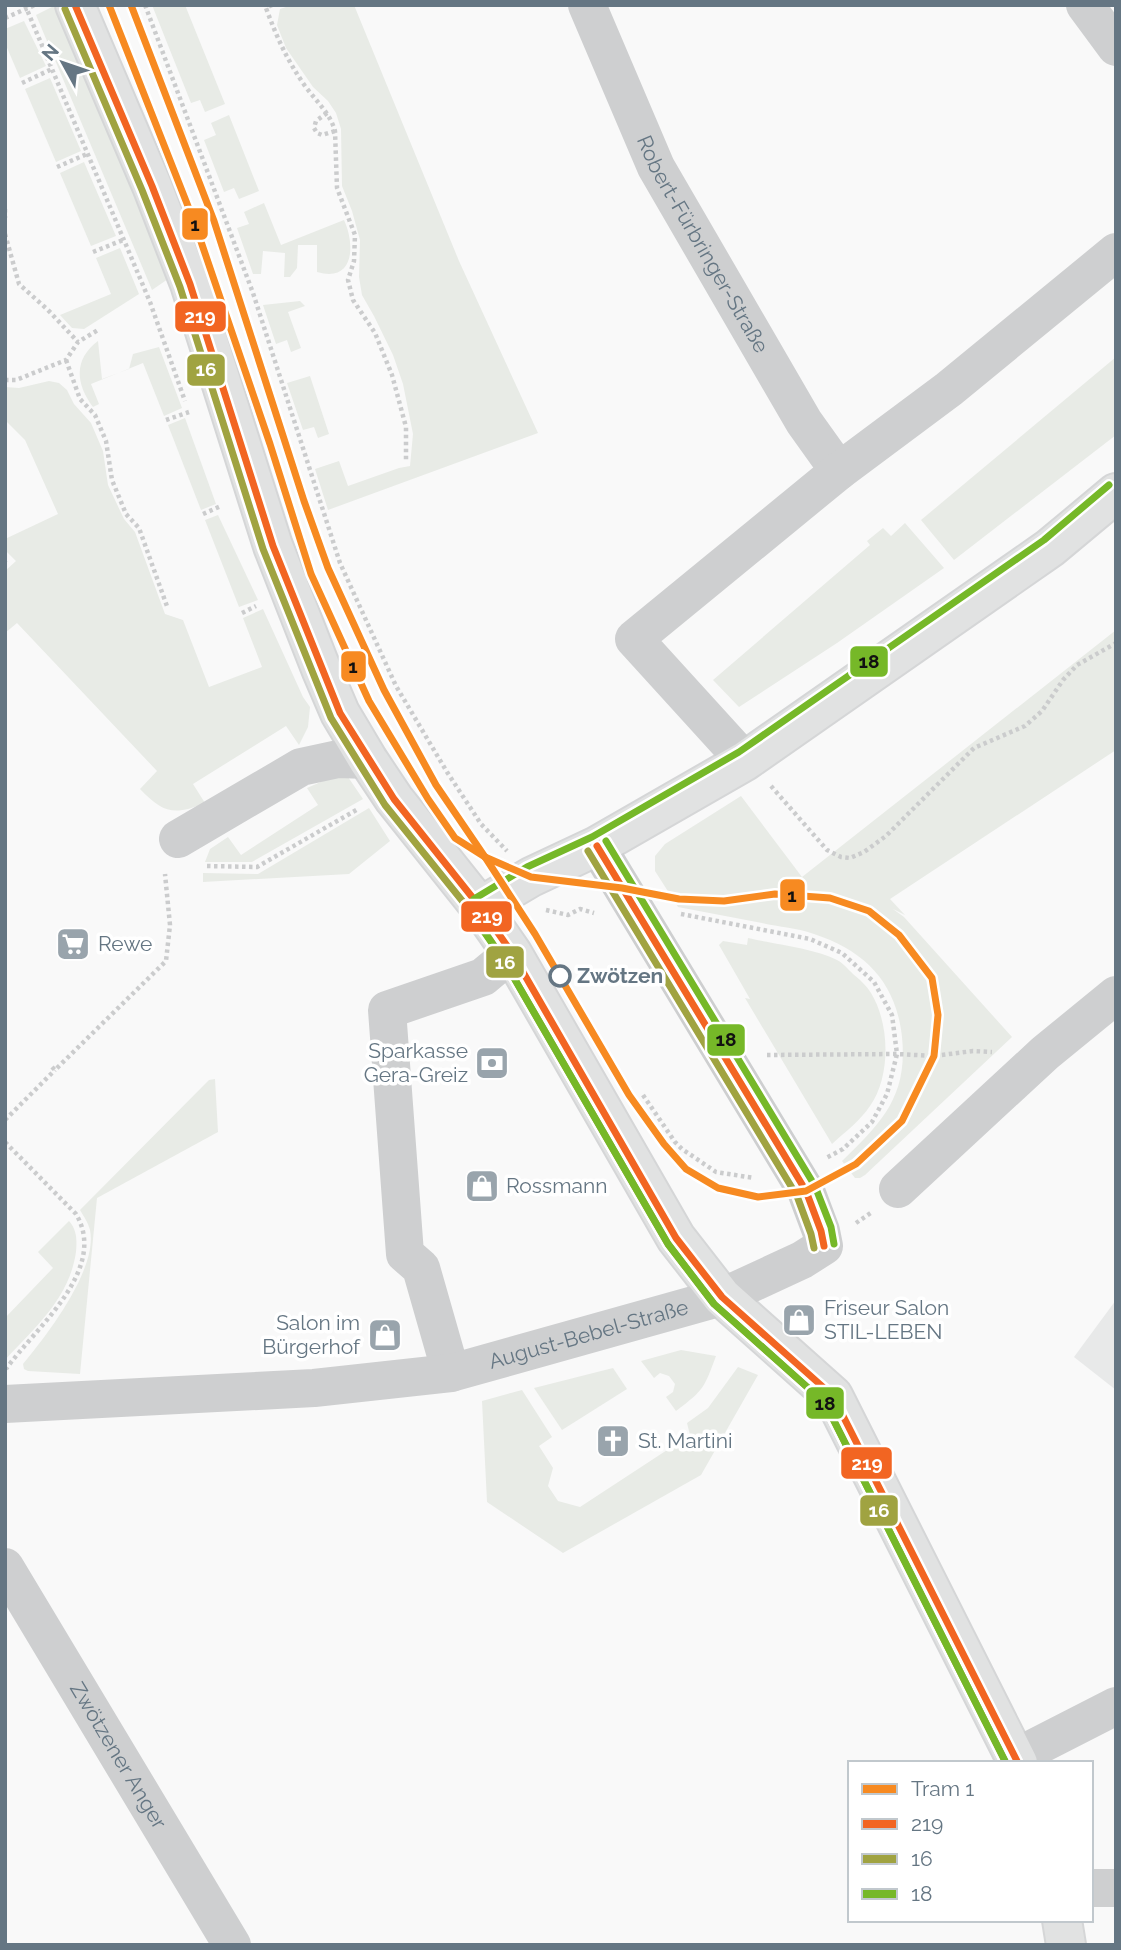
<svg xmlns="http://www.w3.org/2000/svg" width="1121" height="1950" font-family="Raleway,sans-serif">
<rect width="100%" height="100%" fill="#f9f9f9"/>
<polygon fill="#e8e9e9" points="1116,1300 1116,1390 1074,1357"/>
<g fill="#e8ebe6">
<polygon points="152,5 185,5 225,104 205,112 200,100 191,103"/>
<polygon points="292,5 354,5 459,261 538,433 328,510 315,469 339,461 348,486 399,468 410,466 413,434 403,384 393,355 374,316 362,295 359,277 360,240 352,211 342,186 341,129 336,113 328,101 313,87 286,48 277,25 280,9"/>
<polygon points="54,6 124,164 168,279 152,290 36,15"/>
<polygon points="24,21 46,66 20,78 5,43 5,29"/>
<polygon points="50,78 81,151 56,162 25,89"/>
<polygon points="229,115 259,191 239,199 234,188 224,192 204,140 216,135 211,123"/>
<polygon points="84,162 116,236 91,246 60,173"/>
<path d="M264,203L281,245L344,220C355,244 355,283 317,272V245H298L297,268L290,277H284L285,253L263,251L261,274H253L237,228L249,224L244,212Z"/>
<polygon points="120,248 139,294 84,329 72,328 60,315 111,294 96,258"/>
<polygon points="300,301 305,306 288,312 301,348 291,352 287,340 276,344 263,305"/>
<path d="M98,341L102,379L129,369L133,354L159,347L182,408L164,416L143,363L91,384L99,404L93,407C76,384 73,360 98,341Z"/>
<polygon points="1116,357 1116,435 954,560 921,520"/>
<polygon points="310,376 329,434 318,438 314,427 303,430 287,383"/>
<path d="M49,381L59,383L67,390L74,404L91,423L103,451L108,485L124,519L135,532L165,614L183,620L209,687L262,667L243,618L263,609L303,697L310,707L308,727L299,745L286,726L193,784L205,803C174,816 163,813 140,789L157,771L17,623L5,633V571L16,561L5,550V539L58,514L25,440L5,420V387L19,388Z"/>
<polygon points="185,418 216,504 201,510 168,425"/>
<polygon points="218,515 258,600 239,607 205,520"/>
<polygon points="905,523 944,568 837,643 739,707 713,680 870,545 867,541 883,528 891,536"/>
<path d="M1116,630V750L890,899L905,915L893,909L904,917L1012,1037L865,1175L860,1178H855L842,1161C881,1123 908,1097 902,1037C896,982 865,951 814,934C798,928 779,927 762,923C734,918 706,912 678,907L655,871V856L665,844L741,796L802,877Z"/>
<polygon points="332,777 348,777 363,799 252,862 205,862 210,849 228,837 241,855 318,805 307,788"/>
<polygon points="369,808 390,841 349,874 203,882 203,873 258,874"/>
<path d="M748,938C773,944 814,948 837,960C843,963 848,969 853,974C859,979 867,986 871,993C890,1024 891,1076 870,1106C860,1121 845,1132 832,1144L745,998L750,999L719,945L723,941L747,945Z"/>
<path d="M215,1079L218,1132L97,1198L80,1374L28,1371L24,1369L23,1364C47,1335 98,1269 90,1230C88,1222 84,1217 80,1210L209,1080Z"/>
<path d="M69,1221C77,1230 77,1240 76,1252C69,1299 36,1326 5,1360V1318L53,1268L38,1252Z"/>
<path d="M681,1350L716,1356C704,1388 704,1390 676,1411L666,1397L673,1392L675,1384L669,1376L660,1373L654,1378L641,1361Z"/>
<polygon points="738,1367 758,1375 701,1475 563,1553 487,1502 482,1401 522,1390 552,1437 539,1446 553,1468 548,1486 558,1501 580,1507 690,1435 687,1423 708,1408"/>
<polygon points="613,1368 627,1389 562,1430 534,1388"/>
</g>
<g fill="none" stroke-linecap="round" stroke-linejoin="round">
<g stroke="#d5d6d7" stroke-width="42">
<g id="major">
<polyline points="75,5 152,186 190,284 273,546 322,671 340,713 368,760 394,799 480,907 512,953 676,1238 722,1297 833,1396 1018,1763"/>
<polyline points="480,907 531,877 597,846 745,761 1050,548 1116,493"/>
<polyline points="1062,1920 1066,1945"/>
</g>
</g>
<g stroke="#cbcccd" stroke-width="4.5" stroke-dasharray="3.5 3.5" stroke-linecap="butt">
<polyline points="25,5 150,302 185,401"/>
<polyline points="145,5 253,293 340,563 396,686 447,772 481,824 507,851"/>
<path d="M272,5L266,8C277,38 287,60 305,86C316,101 330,113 335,131L337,188L355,235L354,261L348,280L353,300L375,333L392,375L406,427V462"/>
<polyline points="5,18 35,5"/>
<polyline points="22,83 52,69"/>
<polyline points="327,113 316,121 314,128 317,133 322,135 335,131"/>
<polyline points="57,167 87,154"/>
<polyline points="5,209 5,218"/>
<polyline points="5,234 19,284 48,310 78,342"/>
<polyline points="93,252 123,240"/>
<polyline points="66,360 80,399 95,415 106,441 112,480 126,514 139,528 168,609"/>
<polyline points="5,380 16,380 66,360 78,342 98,330"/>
<polyline points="166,420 189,412"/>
<polyline points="203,514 221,506"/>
<polyline points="5,561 5,562"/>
<polyline points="242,613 256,606"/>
<polyline points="771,786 827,850 841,857 850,858 864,852 886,836 974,748 1025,726 1042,711 1063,680 1077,665 1116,643"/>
<polyline points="207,866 257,867 358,809"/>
<polyline points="546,910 568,915 580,909 594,913"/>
<polyline points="681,914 810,939 842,953 874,982 892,1015 897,1054 887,1094 872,1122 843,1149 826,1158"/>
<polyline points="767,1055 897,1054 934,1056 973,1051 992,1052"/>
<polyline points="52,1067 55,1070 166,961 170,925 165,874"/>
<polyline points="643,1095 675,1142 682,1149 716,1172 754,1178"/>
<polyline points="5,1120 55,1070"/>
<path d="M5,1142L76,1214C109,1270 35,1328 6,1369"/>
<polyline points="856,1223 872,1212"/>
</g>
<g stroke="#cecfd0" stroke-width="38">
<path id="s1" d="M587,5L656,167L804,422L839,471"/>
<polyline points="1085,5 1116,47"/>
<polyline points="745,761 634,639 839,471 949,389 1116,252"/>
<polyline points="178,839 301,767 338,759 368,760"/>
<polyline points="898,1189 1045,1053 1116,995"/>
<polyline points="451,1373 421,1268 405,1254 387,1010 483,977 512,953"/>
<path id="s2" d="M5,1404L314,1388L451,1373L722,1297L802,1260L824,1246L821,1231L806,1191L597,846"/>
<path id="s3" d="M5,1567L232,1945"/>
<polyline points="1016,1757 1116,1706"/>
<polyline points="1091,1888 1116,1888"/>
</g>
<use href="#major" stroke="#e1e2e2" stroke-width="38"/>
<g stroke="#fff" stroke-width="12">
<g id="bus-1">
<polyline points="75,5 152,186 190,284 273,546 340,713 394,799 480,907 512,953 676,1238 722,1297 833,1396 1018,1763"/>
<polyline points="597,846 806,1191 821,1231 824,1246"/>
</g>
</g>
<g stroke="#fff" stroke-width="12">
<g id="bus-2">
<polyline points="65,9 142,190 180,287 263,549 331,718 385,805 472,913 503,959 668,1244 714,1304 825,1403 1006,1763"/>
<polyline points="588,851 797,1196 811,1234 814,1248"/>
</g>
</g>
<g stroke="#fff" stroke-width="12">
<g id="bus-3">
<polyline points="606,841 815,1186 831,1227 834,1244"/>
<polyline points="1006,1763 825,1403 714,1304 668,1244 503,959 471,913 470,906 474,899 527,867 592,837 739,752 1044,540 1109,485"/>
</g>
</g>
<use href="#bus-1" stroke="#f26522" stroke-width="7"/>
<use href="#bus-2" stroke="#a0a341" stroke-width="7"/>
<use href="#bus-3" stroke="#76b828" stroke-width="7"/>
<g stroke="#fff" stroke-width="12">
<g id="tram-1">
<polyline points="109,5 195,224 270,444 311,574 369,701 428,799 455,838 485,857"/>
<polyline points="131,5 214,221 304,501 328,568 384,690 436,785 485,857"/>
<polygon points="485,857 531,877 622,888 679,899 724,901 775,894 830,898 869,911 899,935 932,978 938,1015 934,1056 902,1121 856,1164 806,1191 758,1197 718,1188 686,1169 664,1144 629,1095 535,934"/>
</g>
</g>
<use href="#tram-1" stroke="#f78a21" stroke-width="7"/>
</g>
<defs>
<g id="supermarket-square" transform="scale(1.75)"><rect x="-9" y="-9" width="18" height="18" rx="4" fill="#99a4ac" stroke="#fff"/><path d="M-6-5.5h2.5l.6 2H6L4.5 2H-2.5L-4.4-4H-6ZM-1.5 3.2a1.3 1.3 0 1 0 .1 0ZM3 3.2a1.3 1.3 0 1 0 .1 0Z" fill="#fff"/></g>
<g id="bank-square" transform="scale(1.75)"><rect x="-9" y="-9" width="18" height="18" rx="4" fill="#99a4ac" stroke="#fff"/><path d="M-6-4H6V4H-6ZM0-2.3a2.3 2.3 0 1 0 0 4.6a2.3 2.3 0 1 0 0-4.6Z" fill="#fff"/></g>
<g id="shop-square" transform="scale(1.75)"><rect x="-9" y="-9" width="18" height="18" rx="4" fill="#99a4ac" stroke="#fff"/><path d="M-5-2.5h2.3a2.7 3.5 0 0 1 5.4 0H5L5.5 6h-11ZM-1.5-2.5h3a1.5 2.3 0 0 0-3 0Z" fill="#fff"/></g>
<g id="church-square" transform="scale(1.75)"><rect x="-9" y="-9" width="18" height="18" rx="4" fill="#99a4ac" stroke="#fff"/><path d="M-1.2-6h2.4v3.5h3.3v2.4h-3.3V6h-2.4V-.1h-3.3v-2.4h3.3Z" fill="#fff"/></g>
</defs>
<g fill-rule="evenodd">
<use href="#supermarket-square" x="73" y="944"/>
<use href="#bank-square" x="492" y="1063"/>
<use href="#shop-square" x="482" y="1186"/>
<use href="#shop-square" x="799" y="1320"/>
<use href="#shop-square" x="385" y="1335"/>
<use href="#church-square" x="613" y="1441"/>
</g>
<circle fill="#fff" stroke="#657683" stroke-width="3.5" cx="560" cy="976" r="10"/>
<g text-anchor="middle" stroke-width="7" stroke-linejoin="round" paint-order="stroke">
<g font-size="21" fill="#657683" stroke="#fff">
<text dy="7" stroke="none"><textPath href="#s1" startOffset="266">Robert-Fürbringer-Straße</textPath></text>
<text dy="7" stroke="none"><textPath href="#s2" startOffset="590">August-Bebel-Straße</textPath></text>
<text dy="7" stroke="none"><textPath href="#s3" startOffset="220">Zwötzener Anger</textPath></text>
</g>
<g font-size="21" fill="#657683" stroke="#fff" text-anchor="start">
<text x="98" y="951">Rewe</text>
<text x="468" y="1058" text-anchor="end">Sparkasse<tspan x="468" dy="24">Gera-Greiz</tspan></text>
<text x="506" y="1193">Rossmann</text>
<text x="824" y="1315">Friseur Salon<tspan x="824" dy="24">STIL-LEBEN</tspan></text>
<text x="360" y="1330" text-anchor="end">Salon im<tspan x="360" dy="24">Bürgerhof</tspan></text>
<text x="638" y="1448">St. Martini</text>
</g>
<g font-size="21" font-weight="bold" fill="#657683" stroke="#fff" text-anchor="start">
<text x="577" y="983">Zwötzen</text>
</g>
</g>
<g stroke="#fff" stroke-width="2.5">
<rect x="181" y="207" width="28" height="34" rx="7" fill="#f78a21"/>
<rect x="174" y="300" width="53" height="33" rx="7" fill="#f26522"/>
<rect x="186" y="353" width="40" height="34" rx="7" fill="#a0a341"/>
<rect x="849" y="645" width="40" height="33" rx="7" fill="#76b828"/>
<rect x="340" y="650" width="27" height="33" rx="7" fill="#f78a21"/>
<rect x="779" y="878" width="27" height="34" rx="7" fill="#f78a21"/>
<rect x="460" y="900" width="53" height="33" rx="7" fill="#f26522"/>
<rect x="485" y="945" width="40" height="34" rx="7" fill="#a0a341"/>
<rect x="706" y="1023" width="40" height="34" rx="7" fill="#76b828"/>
<rect x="805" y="1386" width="40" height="34" rx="7" fill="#76b828"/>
<rect x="840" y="1446" width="53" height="34" rx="7" fill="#f26522"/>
<rect x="859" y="1494" width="40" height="33" rx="7" fill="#a0a341"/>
</g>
<g font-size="19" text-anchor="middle" font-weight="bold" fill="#fff">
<text x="200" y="323">219</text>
<text x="206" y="376">16</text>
<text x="487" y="923">219</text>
<text x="505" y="969">16</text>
<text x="867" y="1470">219</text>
<text x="879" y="1517">16</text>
</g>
<g font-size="19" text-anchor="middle" font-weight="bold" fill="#111">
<text x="195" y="231">1</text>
<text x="869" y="668">18</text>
<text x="353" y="673">1</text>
<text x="792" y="902">1</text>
<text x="726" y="1046">18</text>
<text x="825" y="1410">18</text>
</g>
<rect width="1121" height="1950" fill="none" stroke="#657683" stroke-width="14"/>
<rect x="848" y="1761" width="245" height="161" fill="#ffffff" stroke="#c1c8cd" stroke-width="2"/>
<rect x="862" y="1784" width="35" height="10" fill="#f78a21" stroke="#c1c8cd" stroke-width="2"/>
<text x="911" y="1796" font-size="21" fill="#657683">Tram 1</text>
<rect x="862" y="1819" width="35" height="10" fill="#f26522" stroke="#c1c8cd" stroke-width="2"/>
<text x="911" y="1831" font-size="21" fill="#657683">219</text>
<rect x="862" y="1854" width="35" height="10" fill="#a0a341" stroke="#c1c8cd" stroke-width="2"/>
<text x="911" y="1866" font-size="21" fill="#657683">16</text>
<rect x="862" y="1889" width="35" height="10" fill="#76b828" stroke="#c1c8cd" stroke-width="2"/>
<text x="911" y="1901" font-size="21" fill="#657683">18</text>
<g transform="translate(63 63) rotate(310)" stroke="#ffffff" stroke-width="5" paint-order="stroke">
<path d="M0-5L12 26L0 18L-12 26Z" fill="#657683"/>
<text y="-10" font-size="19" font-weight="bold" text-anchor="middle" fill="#657683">N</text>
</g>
</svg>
